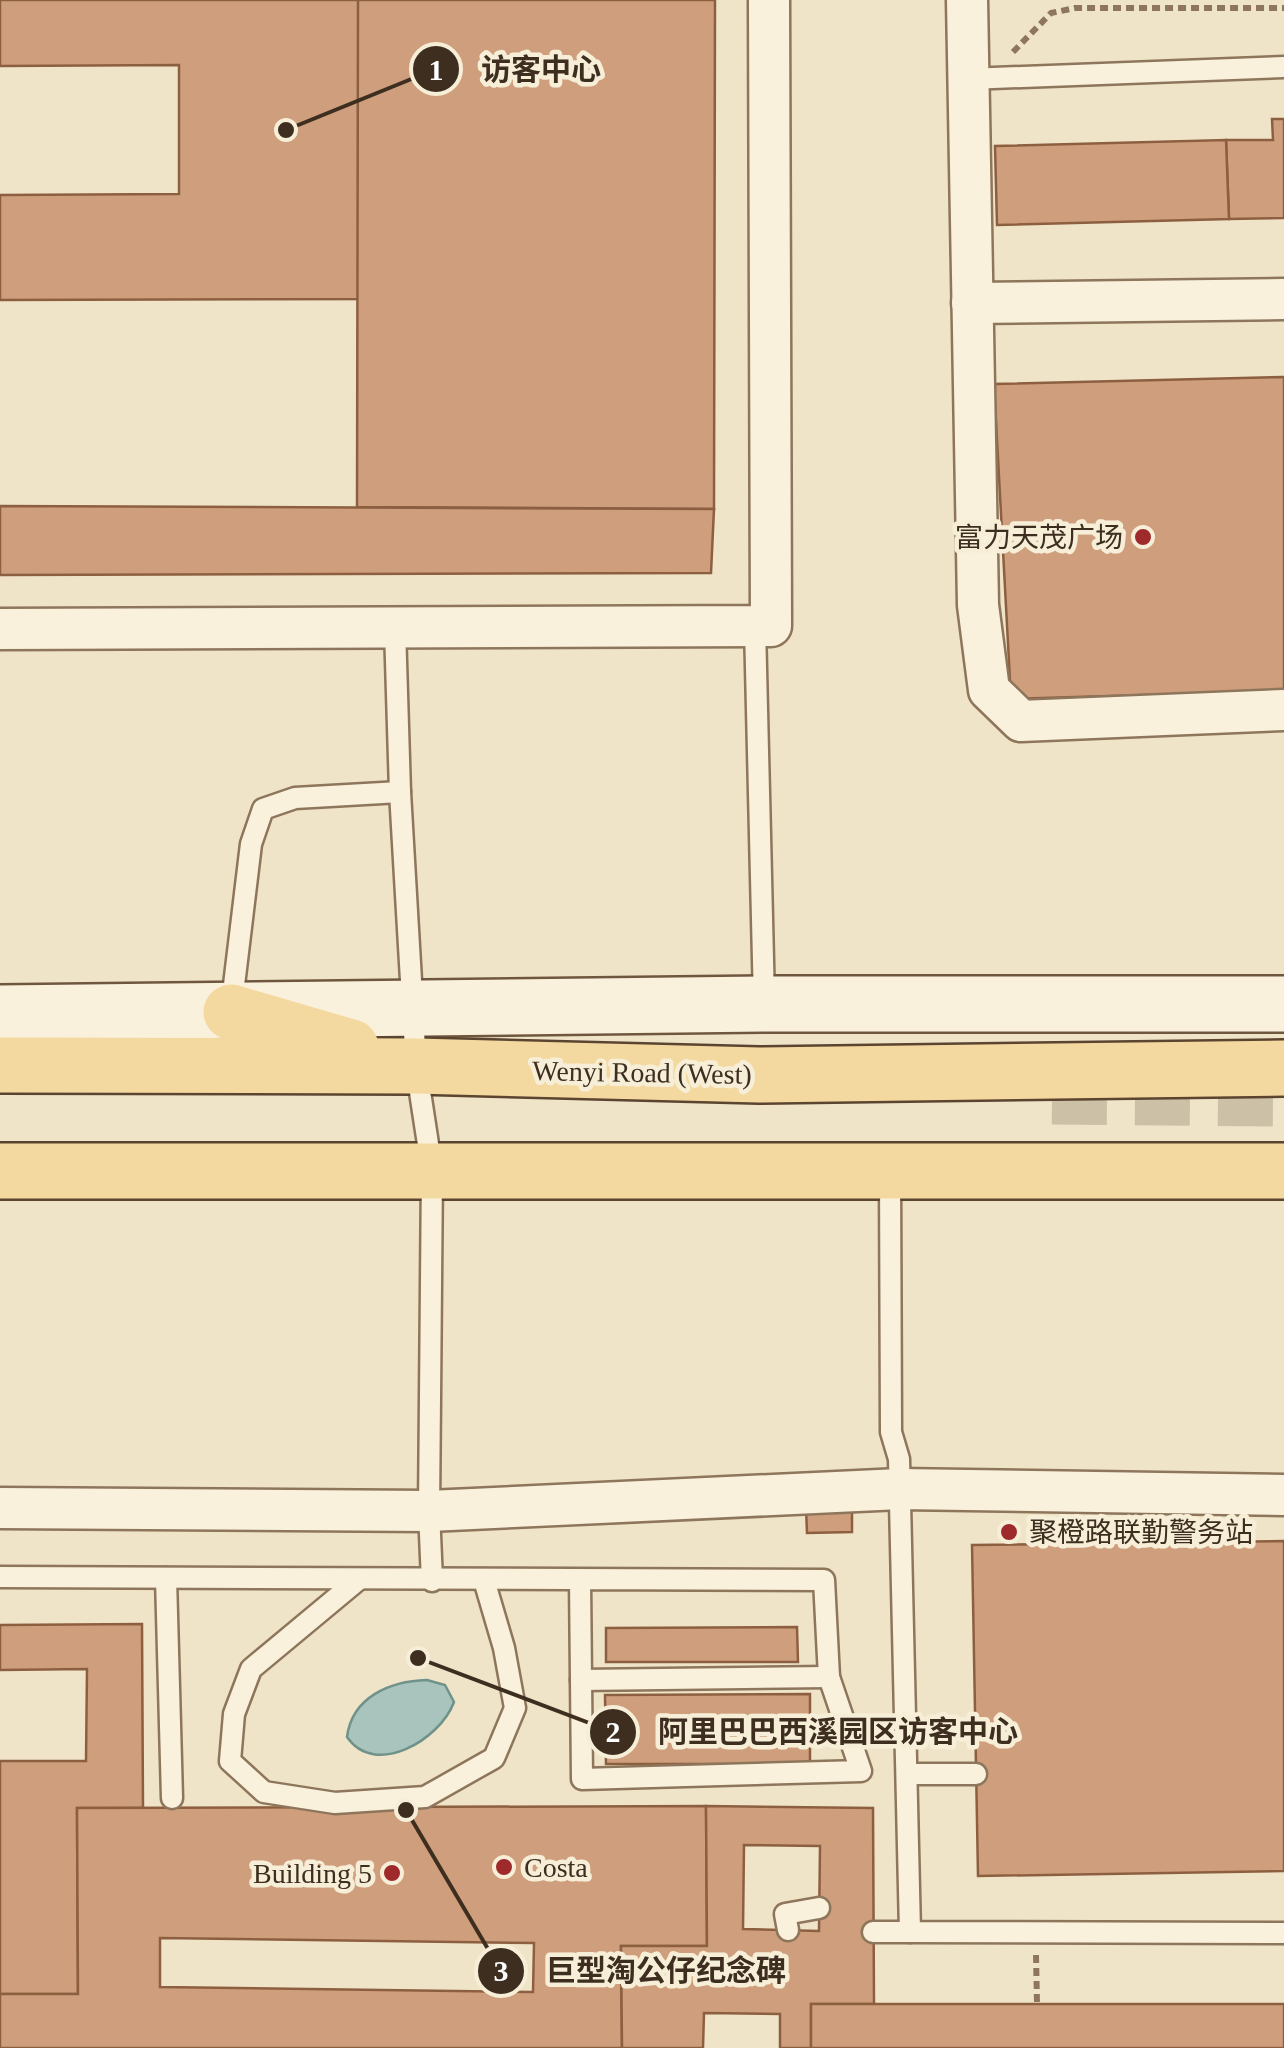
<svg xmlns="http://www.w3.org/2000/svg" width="1284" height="2048" font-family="'Times New Roman','Noto Sans SC',serif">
<rect width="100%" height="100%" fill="#f0e4c8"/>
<path fill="#a9c4bc" stroke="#6f938a" stroke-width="2.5" d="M427,1680L445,1685L454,1702C440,1740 375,1778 347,1737C352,1697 390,1681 427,1680Z"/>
<g fill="#cf9f7d" stroke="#8d5f41" stroke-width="2.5" fill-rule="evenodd">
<polygon points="0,0 393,0 394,299 0,300 0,195 179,194 179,65 0,66"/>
<polygon points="358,0 715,0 714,509 357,507"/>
<polygon points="1272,119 1284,119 1284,218 1229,219 1226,140 1273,140"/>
<polygon points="1226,140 1229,219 997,225 995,146"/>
<polygon points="1284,377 1284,691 1011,699 994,384"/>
<polygon points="0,506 714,509 711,573 0,575"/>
<polygon points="852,1507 852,1532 807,1533 806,1508"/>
<polygon points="1284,1541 1284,1871 978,1876 972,1545"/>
<polygon points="142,1624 143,1808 77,1808 78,1994 0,1994 0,1761 86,1761 87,1669 0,1670 0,1625"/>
<polygon points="797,1627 798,1662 606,1662 606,1628"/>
<polygon points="810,1694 810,1764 606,1764 605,1695"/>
<path d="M706,1806L707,1946H621L622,2048H0V1994H78L77,1808ZM160,1938L534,1943L533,1992L160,1987Z"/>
<path d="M706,1806L873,1808L874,2004H811V2048H780V2014L704,2013L703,2048H622L621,1946H707ZM744,1845L820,1846L819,1931L743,1929Z"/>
<rect x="811" y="2004" width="473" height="44"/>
</g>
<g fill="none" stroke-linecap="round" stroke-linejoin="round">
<polyline stroke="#ccc0a6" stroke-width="55" stroke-dasharray="55 28" stroke-linecap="butt" points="1052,1097 1284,1099"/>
<g stroke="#8d765c" stroke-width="25">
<g id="lane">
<polyline points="968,79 1284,67"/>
<polyline points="755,626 764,1002"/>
<polyline points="395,628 400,792 416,1066 432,1170 429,1511 432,1581"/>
<polyline points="231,1010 251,844 263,809 295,798 400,792"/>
<polyline points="890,1173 891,1432 899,1459 910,1932 1284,1933"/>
<polyline points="0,1577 824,1580 829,1677 861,1771 582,1779 580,1580"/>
<polyline points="166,1578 172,1798"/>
<polyline points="358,1580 251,1669 234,1714 230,1761 264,1792 335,1803 425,1797 494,1758 515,1708 504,1648 484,1580"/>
<polyline points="581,1680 829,1677"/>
<polyline points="907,1774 976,1774"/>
<polyline points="788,1930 785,1914 819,1908"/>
<polyline points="873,1932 910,1932"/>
</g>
</g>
<g stroke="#8d765c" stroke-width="45">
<g id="street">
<polyline points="967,0 978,605 989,690 1021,721 1284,710"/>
<polyline points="972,303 1284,299"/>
<polyline points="0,629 771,626 769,0"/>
<polyline points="0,1508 429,1511 900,1489 1284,1495"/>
</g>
</g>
<g stroke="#6f573f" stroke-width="60">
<polyline id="secondary" points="0,1013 764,1004 1284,1004"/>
</g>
<g stroke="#5b4430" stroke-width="60">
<g id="primary">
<polyline points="231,1012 351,1047"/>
<polyline points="0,1065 416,1066 759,1075 1284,1068"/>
<polyline points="0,1171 1284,1171"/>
</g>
</g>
<g stroke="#8d765c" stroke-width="6" stroke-dasharray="8 5" stroke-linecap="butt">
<polyline points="1013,52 1051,13 1075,8 1284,8"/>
<polyline points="1036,1955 1037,2004"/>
</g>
<use href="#lane" stroke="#faf1dc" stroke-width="20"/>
<use href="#street" stroke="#faf1dc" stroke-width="40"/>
<use href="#secondary" stroke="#faf1dc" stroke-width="55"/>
<use href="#primary" stroke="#f3d9a0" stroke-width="55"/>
</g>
<g fill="#9e2a2b" stroke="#f7eed8" stroke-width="4">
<circle cx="1143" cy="537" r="10"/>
<circle cx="1009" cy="1532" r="10"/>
<circle cx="504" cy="1867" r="10"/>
<circle cx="392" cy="1873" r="10"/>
</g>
<g text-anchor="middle" stroke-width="9" stroke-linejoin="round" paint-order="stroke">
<g font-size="28" fill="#3d2e20" stroke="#f7eed8" text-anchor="end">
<text x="1123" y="547">富力天茂广场</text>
<text x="1029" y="1542" text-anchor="start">聚橙路联勤警务站</text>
<text x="524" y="1877" text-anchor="start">Costa</text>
<text x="372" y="1883">Building 5</text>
</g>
<g font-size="28" fill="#3d2e20" stroke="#f7eed8">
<text transform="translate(642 1072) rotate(1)" y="10">Wenyi Road (West)</text>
</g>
</g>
<path fill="none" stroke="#3d2e20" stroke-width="4" d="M286 130L436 69M418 1658L613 1732M406 1810L501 1971"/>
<g fill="#3d2e20" stroke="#f7eed8" stroke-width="4">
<circle cx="286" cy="130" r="10"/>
<circle cx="418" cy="1658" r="10"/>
<circle cx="406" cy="1810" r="10"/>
<circle cx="436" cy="69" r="25"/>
<circle cx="613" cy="1732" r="25"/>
<circle cx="501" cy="1971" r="25"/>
</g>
<g font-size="30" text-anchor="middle" font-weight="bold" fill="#fff">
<text x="436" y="80">1</text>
<text x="613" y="1742">2</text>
<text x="501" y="1981">3</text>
</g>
<g font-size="30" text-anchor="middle" font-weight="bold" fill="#3d2e20" stroke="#f7eed8" stroke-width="9" stroke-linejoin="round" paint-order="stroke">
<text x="541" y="80">访客中心</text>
<text x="838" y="1742">阿里巴巴西溪园区访客中心</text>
<text x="666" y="1981">巨型淘公仔纪念碑</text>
</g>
</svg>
